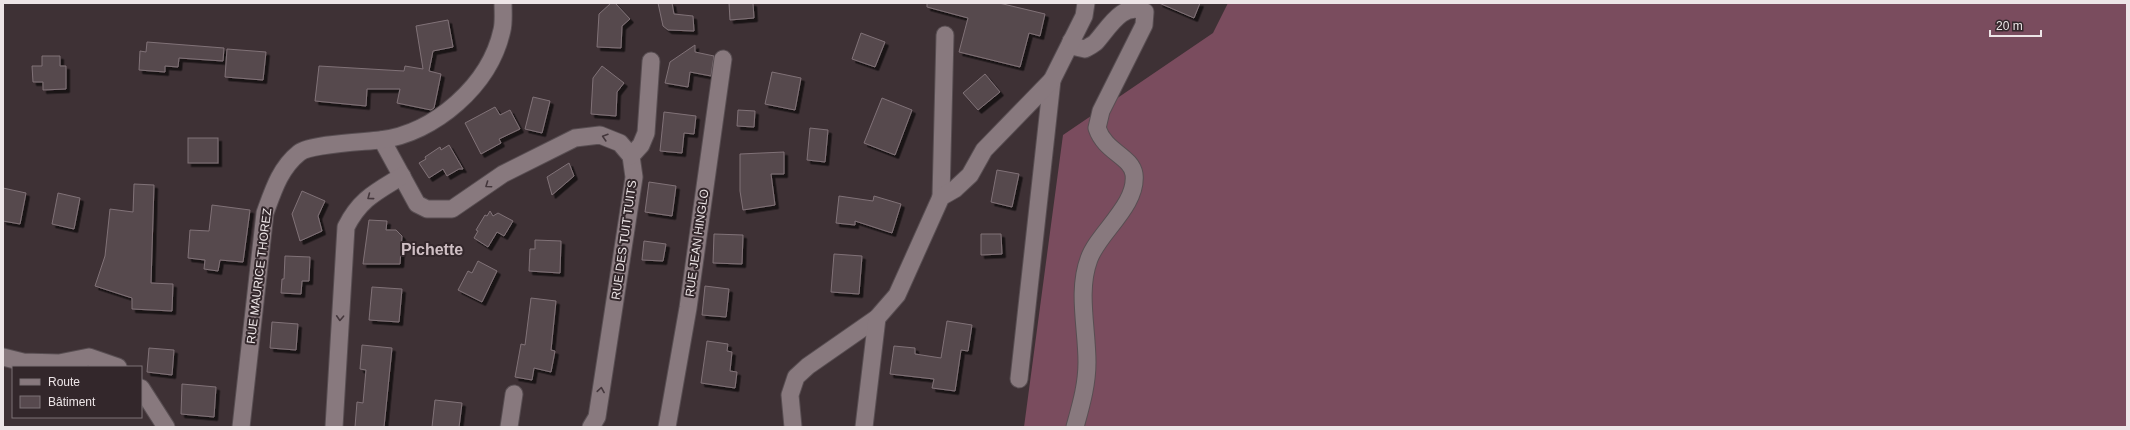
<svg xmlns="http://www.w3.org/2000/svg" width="2130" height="430" font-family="Arial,sans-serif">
<defs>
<filter id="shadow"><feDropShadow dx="3.5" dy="3.5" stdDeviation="0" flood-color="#0009"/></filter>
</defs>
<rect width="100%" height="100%" fill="#3e3135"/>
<polygon fill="#7a4c5e" points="1228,3 2127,3 2127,427 1024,427 1063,135 1213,33"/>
<g fill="#57494e" stroke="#807277" filter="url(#shadow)">
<polygon points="611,3 615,3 630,19 622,26 621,48 597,47 599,14"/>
<polygon points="658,3 672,3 674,14 693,16 694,31 668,30 663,26"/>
<polygon points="729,3 753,3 754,18 730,20"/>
<polygon points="927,3 999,3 1045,14 1040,36 1029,33 1020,67 959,52 968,18 927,7"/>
<polygon points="1159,3 1200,3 1194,18"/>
<polygon points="448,20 453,47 433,51 429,71 441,74 434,108 431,110 397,103 400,89 367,89 366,106 315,101 319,66 404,71 405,66 423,69 416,26"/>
<polygon points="861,33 885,42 875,67 852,59"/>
<polygon points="147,42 224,48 223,61 179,58 178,67 165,66 165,72 139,70 140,51 146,52"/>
<polygon points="695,45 695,52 714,56 711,76 690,72 688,87 665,83 670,62"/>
<polygon points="227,49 266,52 263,80 225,77"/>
<polygon points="42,56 60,56 60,66 66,66 66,89 43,90 43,82 33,82 32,66 42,66"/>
<polygon points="602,66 624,83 617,92 616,116 591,114 593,78"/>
<polygon points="772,72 801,78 795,110 765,104"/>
<polygon points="985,74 1000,92 978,110 963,93"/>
<polygon points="533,97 550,101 542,133 525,129"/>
<polygon points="882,98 912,110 895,155 864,143"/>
<polygon points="495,107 500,115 510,110 520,129 499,139 501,143 481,154 465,123"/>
<polygon points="738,110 755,111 754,127 737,126"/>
<polygon points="664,112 696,116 694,134 684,133 682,153 660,151"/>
<polygon points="810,128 828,130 825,162 807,160"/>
<rect x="188" y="138" width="30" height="25"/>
<polygon points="449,145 463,169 459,169 447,176 443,169 429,178 419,163 426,159 425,157 440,147 441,150"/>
<polygon points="784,152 784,174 771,174 775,205 743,210 740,191 740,154"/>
<polygon points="569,163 574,176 552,195 547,177"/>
<polygon points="997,170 1019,174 1012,207 991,202"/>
<polygon points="649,182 676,186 672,216 645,212"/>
<polygon points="134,184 154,185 151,283 173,284 172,311 132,309 132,298 95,286 105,256 110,209 133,212"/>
<polygon points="3,188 26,193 20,224 3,221"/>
<polygon points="302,191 325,201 318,216 322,231 300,241 292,214"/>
<polygon points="58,193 80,198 74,229 52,224"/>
<polygon points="839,196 873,201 874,196 901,204 892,233 855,221 855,225 836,223"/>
<polygon points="212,205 250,210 243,262 220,260 218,271 204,269 205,260 188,258 190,230 209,231"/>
<polygon points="490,211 493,216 498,213 513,221 504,236 497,232 488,247 474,238 478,231 476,230 485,215 487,216"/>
<polygon points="369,220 387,221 386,230 396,230 402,236 400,264 363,264"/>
<polygon points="714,234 743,235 742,264 713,263"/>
<polygon points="981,234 1001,234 1002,254 981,255"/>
<polygon points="535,240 561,241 560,273 529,271 530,249 535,249"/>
<polygon points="644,241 666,244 663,261 642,260"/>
<polygon points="834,254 862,256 859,294 831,292"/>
<polygon points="285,256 310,257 309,281 302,281 301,294 281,293 282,279 284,279"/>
<polygon points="478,261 497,271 482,302 458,290 468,271 472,273"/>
<polygon points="705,286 729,289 726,317 702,315"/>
<polygon points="372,287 402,289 399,322 369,320"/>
<polygon points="531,298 556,301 551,350 555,351 551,372 534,368 532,380 515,377 521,344 525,345"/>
<polygon points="947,321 972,325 968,351 961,350 955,391 932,388 934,379 890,374 894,346 915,348 915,354 941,358"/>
<polygon points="272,322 298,324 296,350 270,348"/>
<polygon points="707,341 728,344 727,351 732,352 730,371 737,372 735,388 701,383"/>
<polygon points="362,345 392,348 384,427 355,427 357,402 363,403 366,370 360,369"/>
<polygon points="149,348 174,350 172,375 147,372"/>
<polygon points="182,384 216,387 214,417 181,414"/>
<polygon points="435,400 462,403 459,427 432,427"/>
</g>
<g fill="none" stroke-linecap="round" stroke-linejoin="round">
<g stroke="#584e52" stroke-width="19">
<g id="minor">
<path d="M1071,41L1076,47L1085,49C1088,47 1093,45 1096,42C1108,29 1123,0 1145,12L1144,25L1101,111L1097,128C1105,152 1131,156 1134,174C1138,205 1098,233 1089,259C1077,291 1087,328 1087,362C1087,385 1081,405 1075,427"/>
<polyline points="382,140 417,204 427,209 452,209 503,174 575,138 600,135 620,143 631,156 634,177 597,417 591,427"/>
<polyline points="631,156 641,145 646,133 651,61"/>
<polyline points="941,197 945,35"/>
<polyline points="3,357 23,362 59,363 89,357 118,367"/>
<polyline points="1019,379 1052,80"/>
<polyline points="141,388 166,427"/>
<path d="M241,427L265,213C273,191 280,168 299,153C310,144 363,142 380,140C435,133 490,85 502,30C504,22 503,12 503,3"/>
<path d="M334,427L346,227C360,199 376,192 402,176"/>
<polyline points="509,427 514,394"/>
<polyline points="667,427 688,308 723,59"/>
<polyline points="793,427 790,395 796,377 808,366 877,318 897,295 941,197 955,189 970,175 984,150 1052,80 1084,16 1086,3"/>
<polyline points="864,427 877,318"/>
</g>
</g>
<use href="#minor" stroke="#88797e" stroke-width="17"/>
</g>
<defs><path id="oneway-chevron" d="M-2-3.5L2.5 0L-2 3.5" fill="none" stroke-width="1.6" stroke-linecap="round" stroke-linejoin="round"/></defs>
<g stroke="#44373c">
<use href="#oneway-chevron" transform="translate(605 137) rotate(-163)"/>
<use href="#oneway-chevron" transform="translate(488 185) rotate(145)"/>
<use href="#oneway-chevron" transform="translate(370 197) rotate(143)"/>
<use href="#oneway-chevron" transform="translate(340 318) rotate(93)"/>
<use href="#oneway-chevron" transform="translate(601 390) rotate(-81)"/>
</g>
<g text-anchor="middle" stroke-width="4" stroke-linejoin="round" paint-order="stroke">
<g font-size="12" fill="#ede5e7" stroke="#33272b">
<text transform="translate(624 240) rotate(-82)" y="4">RUE DES TUIT TUITS</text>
<text transform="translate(697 243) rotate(-82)" y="4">RUE JEAN HINGLO</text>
<text transform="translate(259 276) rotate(-83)" y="4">RUE MAURICE THOREZ</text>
</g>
<g font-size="16" font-weight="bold" fill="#cfbfc4" stroke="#33272b">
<text x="432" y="255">Pichette</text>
</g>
</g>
<rect width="2130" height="430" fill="none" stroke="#ede5e7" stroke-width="8"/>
<rect x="12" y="366" width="130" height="52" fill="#33272b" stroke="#7d7376"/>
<rect x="20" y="379" width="20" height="6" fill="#88797e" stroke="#7d7376"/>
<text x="48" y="386" font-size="12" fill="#ede5e7">Route</text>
<rect x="20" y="396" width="20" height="12" fill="#57494e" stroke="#7d7376"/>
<text x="48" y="406" font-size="12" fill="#ede5e7">Bâtiment</text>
<path d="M1990 30v6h51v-6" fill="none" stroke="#ede5e7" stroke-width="2"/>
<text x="1996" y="30" font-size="12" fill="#ede5e7" stroke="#33272b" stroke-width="3" paint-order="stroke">20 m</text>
</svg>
